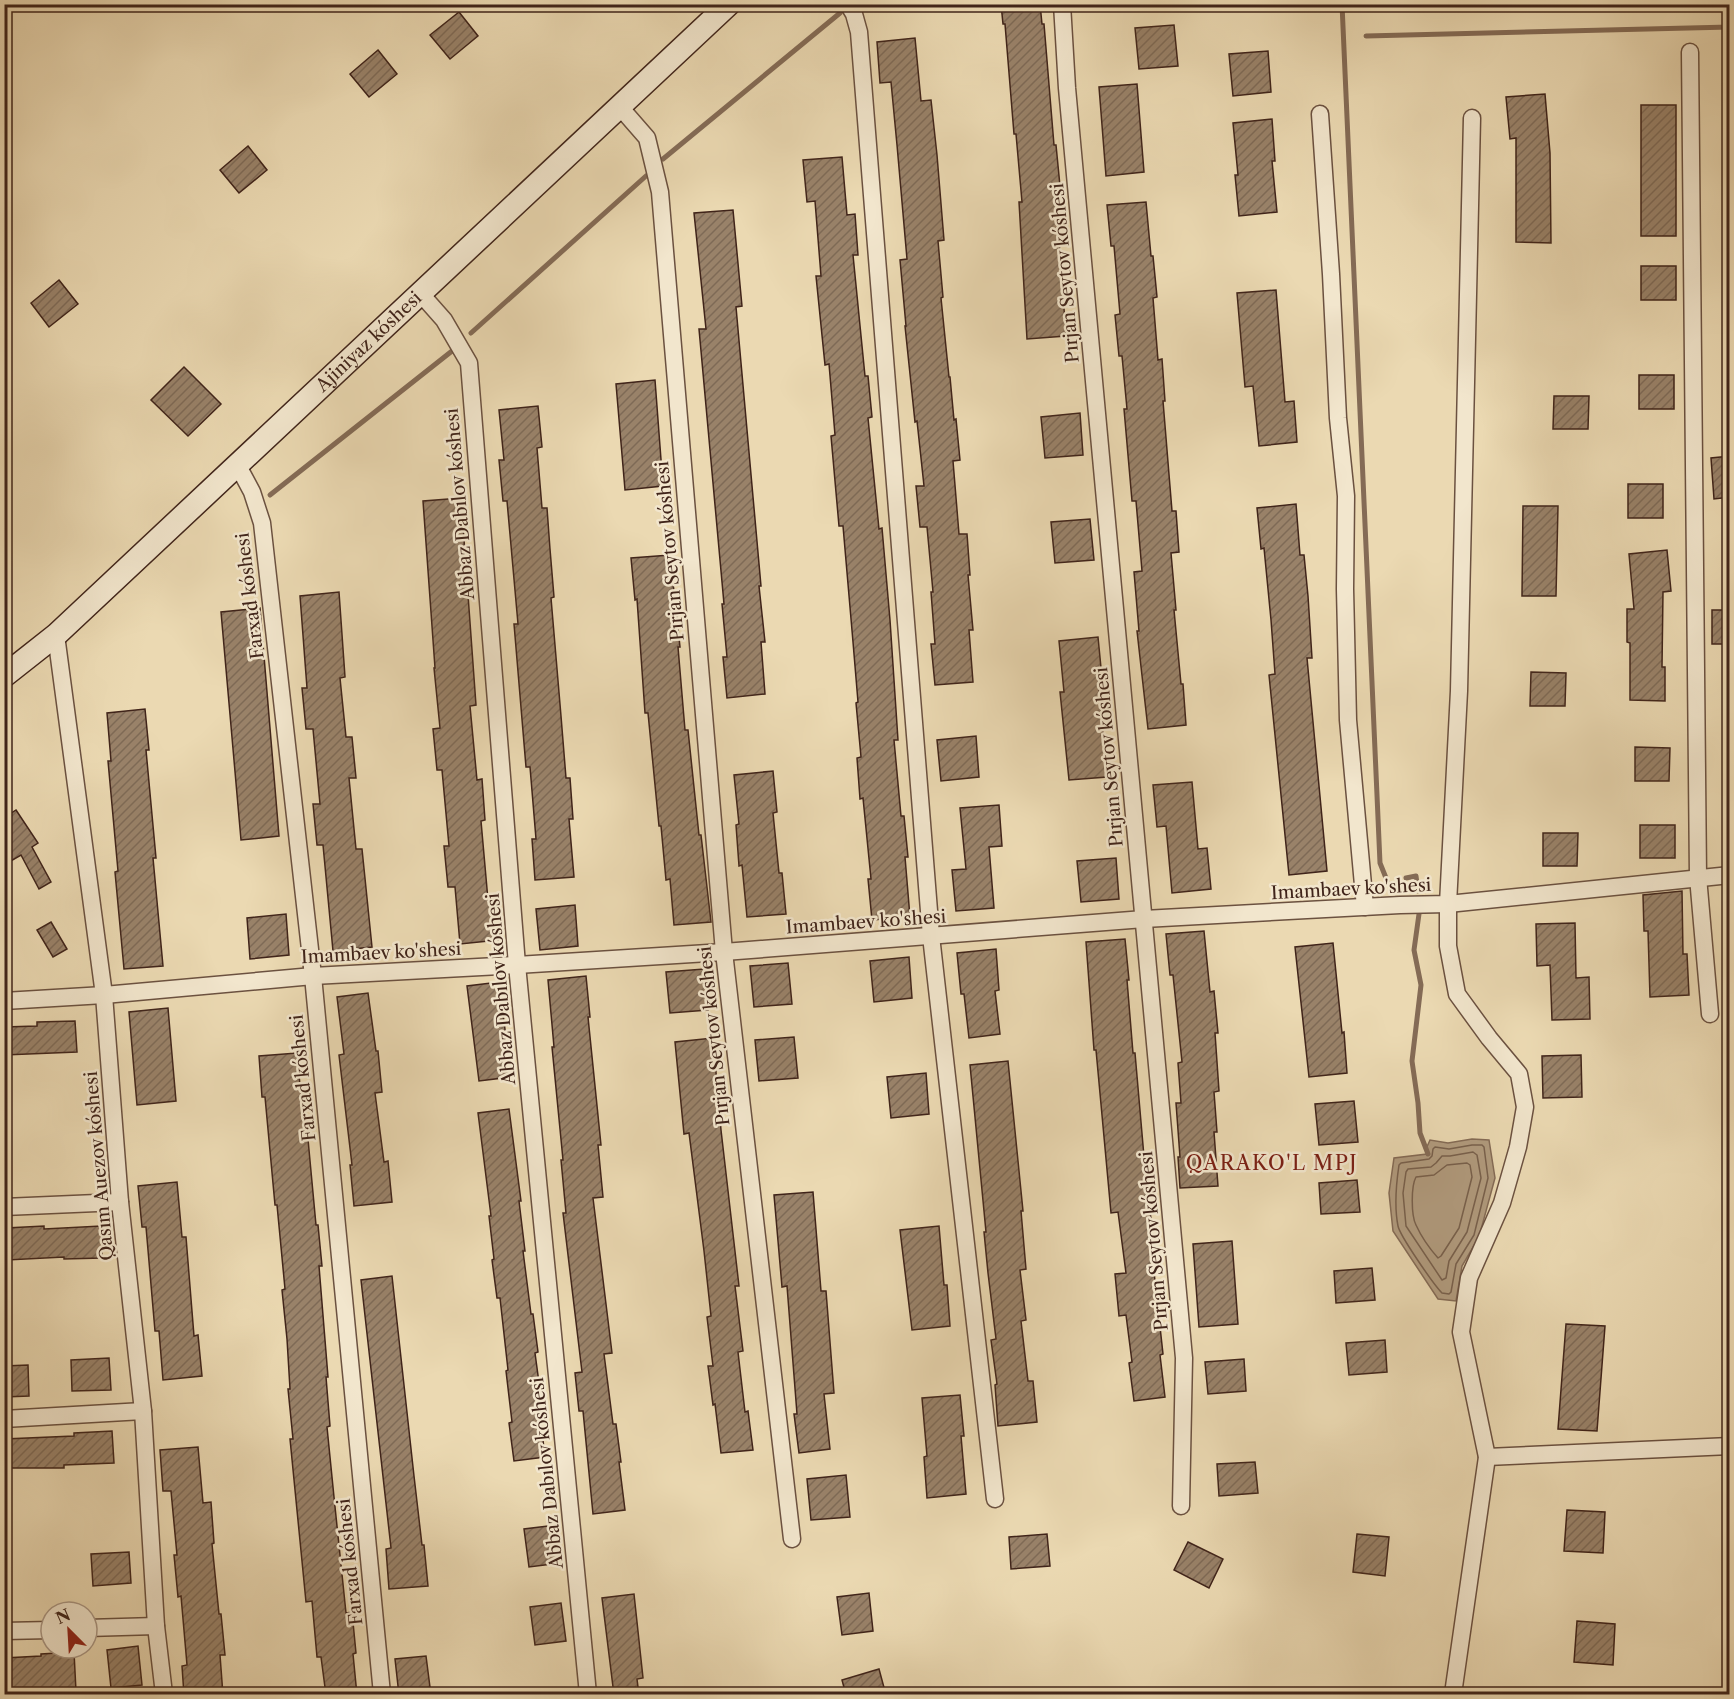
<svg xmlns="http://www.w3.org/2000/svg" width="1734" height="1699" font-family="'Libre Caslon Text',serif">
<defs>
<pattern id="building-hatch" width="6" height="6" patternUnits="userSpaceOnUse" patternTransform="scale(1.5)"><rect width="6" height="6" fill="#998269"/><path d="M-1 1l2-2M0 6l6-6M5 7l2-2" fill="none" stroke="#7e6a56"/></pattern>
</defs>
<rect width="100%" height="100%" fill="#ebd9b2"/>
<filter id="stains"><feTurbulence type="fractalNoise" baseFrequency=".00333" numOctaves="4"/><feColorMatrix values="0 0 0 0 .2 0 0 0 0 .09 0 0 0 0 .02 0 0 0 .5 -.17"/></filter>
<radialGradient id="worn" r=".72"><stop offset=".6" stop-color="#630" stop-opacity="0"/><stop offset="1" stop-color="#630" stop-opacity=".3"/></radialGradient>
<polygon fill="#b19b7e" stroke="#846b56" stroke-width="1.5" points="1472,1139 1489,1140 1495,1178 1479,1237 1462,1266 1456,1301 1438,1299 1393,1231 1389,1193 1394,1158 1427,1154 1426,1149 1430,1140 1448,1143"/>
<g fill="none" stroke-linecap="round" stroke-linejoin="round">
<g stroke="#78604c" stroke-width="1.5">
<path d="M1472,1145H1482L1484,1147L1488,1178L1474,1235L1456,1264L1451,1292L1449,1294L1442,1293C1434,1285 1400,1236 1398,1226C1394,1206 1396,1185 1399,1165L1401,1163L1429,1159L1432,1156L1433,1149L1435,1147L1449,1149Z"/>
<polygon points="1473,1152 1477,1155 1481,1178 1467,1232 1449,1261 1446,1278 1442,1280 1406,1226 1403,1193 1406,1172 1408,1169 1431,1167 1436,1163 1442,1156 1450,1156"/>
<path d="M1467,1163L1470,1165L1472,1177L1459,1228L1441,1256L1438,1258C1430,1249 1421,1236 1416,1225C1411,1215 1411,1186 1416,1177L1434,1175L1447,1165Z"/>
</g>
<g stroke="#846b56" stroke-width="5">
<polyline points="1342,4 1380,863 1388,883"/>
<polyline points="1366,36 1730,27"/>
<polyline points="663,159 840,13"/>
<polyline points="471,333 646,176"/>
<polyline points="270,495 452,351"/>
<polyline points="1406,878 1416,876 1418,891"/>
<polyline points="1419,914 1414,950 1421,985 1412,1061 1418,1103 1420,1133 1428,1154"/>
</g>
</g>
<g fill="url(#building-hatch)" stroke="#40241a" stroke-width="1.5">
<polygon points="1001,4 1040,4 1042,24 1044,24 1054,145 1056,145 1060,186 1056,186 1061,240 1059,240 1066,336 1027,339 1019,202 1022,202 1016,134 1014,134 1005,24 1003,24"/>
<polygon points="459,12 478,36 450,59 430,35"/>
<polygon points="1174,25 1178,66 1139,69 1135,28"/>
<polygon points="915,38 921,101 931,100 937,155 944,240 938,241 943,297 941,298 949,377 950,377 954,420 956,419 960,460 953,461 959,534 967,534 970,575 968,575 973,630 969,630 973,682 935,685 931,644 935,644 931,592 933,592 927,527 920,527 916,486 924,486 917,421 915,422 905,326 906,326 900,260 907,259 897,145 891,82 880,83 877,42"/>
<polygon points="378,50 397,74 369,97 350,74"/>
<polygon points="1268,51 1271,92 1233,96 1229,54"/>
<polygon points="1137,84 1144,172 1106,176 1099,87"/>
<polygon points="1545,94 1550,153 1551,243 1516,242 1516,138 1510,139 1506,97"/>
<rect x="1641" y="105" width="35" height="131"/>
<polygon points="1272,119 1275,161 1272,161 1277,212 1239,216 1235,175 1238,175 1233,123"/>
<polygon points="248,146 267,170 239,193 220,170"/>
<polygon points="842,157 847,215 855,214 858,255 853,255 865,376 868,376 872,417 868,418 879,529 882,528 890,620 898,740 894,740 901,816 904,816 908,857 905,857 910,917 872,920 868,879 871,879 863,798 860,799 857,758 861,757 856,703 858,702 853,642 843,526 839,526 831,436 835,435 829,364 825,365 816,276 821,276 815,201 807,202 803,160"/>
<polygon points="1146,202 1151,256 1153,256 1157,297 1153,298 1158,360 1162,359 1165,401 1163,401 1172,511 1176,511 1179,552 1171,553 1176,610 1174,610 1181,684 1183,684 1186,725 1148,729 1137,631 1139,631 1134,572 1142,571 1136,501 1132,501 1124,409 1127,409 1122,356 1119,356 1115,315 1120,314 1114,246 1111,246 1107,205"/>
<polygon points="733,210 742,306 736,307 761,586 759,586 765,642 761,642 765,694 727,698 723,657 727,657 722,604 724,604 699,329 706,329 694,213"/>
<rect x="1641" y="266" width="35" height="34"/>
<polygon points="59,280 78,304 49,327 31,303"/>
<polygon points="1276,290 1285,402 1294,401 1297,442 1259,446 1253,386 1245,387 1237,293"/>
<polygon points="184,367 221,404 188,436 151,400"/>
<rect x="1639" y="375" width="35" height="34"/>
<polygon points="655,380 663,486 625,490 616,384"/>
<polygon points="1554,396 1589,396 1588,429 1553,429"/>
<polygon points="538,406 542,447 537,448 542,508 547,508 550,549 554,597 551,598 561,716 566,778 570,778 573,819 569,819 574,877 535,880 532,839 536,839 530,767 526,767 514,624 518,624 507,501 503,501 499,460 504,460 499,410"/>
<polygon points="1080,413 1083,455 1045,458 1041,417"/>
<polygon points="1730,456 1730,497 1714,499 1711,458"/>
<rect x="1628" y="484" width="35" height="34"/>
<polygon points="461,498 476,705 470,706 477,780 482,779 485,820 481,821 488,900 495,899 498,940 460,944 455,887 448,887 444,846 449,846 442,770 437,770 433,729 440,728 434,668 435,668 423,501"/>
<polygon points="1296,504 1300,555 1304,555 1308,596 1312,658 1307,658 1327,871 1289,875 1269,675 1275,674 1271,620 1264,548 1261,549 1257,508"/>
<polygon points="1523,506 1558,506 1556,596 1522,596"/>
<polygon points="1090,519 1094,560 1055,563 1051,522"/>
<polygon points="1667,550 1671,591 1663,592 1662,667 1665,667 1665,701 1630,700 1630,643 1627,642 1627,609 1634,609 1629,554"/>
<polygon points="670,555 680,647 678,647 685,730 688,730 699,835 701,835 711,922 674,925 670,879 666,880 661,826 659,826 648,713 645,713 637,599 635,600 631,558"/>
<polygon points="339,592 345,677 340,678 346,737 352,737 356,778 349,778 356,849 362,849 372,947 333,951 323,845 317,845 313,804 320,804 313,729 306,729 302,688 307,688 300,596"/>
<polygon points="260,608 279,836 241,840 221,612"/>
<rect x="1712" y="610" width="18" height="34"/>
<polygon points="1098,637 1102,678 1098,678 1107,777 1069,780 1060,692 1064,692 1059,641"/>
<polygon points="1531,672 1566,673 1565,706 1530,706"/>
<polygon points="145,709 149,750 146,750 156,858 153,858 163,966 124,969 115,872 118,871 108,761 111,761 107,713"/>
<polygon points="976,736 979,777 941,781 937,740"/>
<polygon points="1635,747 1670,748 1669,781 1635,781"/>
<polygon points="773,771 777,812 773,813 779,873 782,873 786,914 747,917 742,865 739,866 736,825 739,824 734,775"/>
<polygon points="1192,782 1198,849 1207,848 1211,889 1172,893 1166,826 1157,827 1153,785"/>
<polygon points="999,805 1002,846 989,847 994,908 956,911 952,870 966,869 960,808"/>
<polygon points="16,810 38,843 32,847 51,882 39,889 21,855 4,865 4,818"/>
<rect x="1640" y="825" width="35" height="33"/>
<polygon points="1543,833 1578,833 1577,866 1543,866"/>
<polygon points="1116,858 1119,899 1081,902 1077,861"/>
<polygon points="1682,891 1683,954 1687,954 1689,995 1650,997 1648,931 1644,931 1643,895"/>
<polygon points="575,905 578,946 540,950 536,909"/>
<polygon points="286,914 289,955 250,959 247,918"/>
<polygon points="51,922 67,949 53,957 37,930"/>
<polygon points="1575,923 1576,978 1589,977 1590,1019 1552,1020 1550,965 1537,966 1536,924"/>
<polygon points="1204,931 1210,992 1214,991 1218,1033 1215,1033 1219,1091 1214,1092 1217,1132 1214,1132 1218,1186 1180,1188 1178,1157 1180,1157 1176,1103 1181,1103 1178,1063 1182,1062 1173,975 1170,975 1166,934"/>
<polygon points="1125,939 1129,980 1127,980 1133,1053 1135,1053 1145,1168 1155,1254 1152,1254 1163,1354 1160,1355 1165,1397 1134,1401 1129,1363 1132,1362 1126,1315 1119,1316 1115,1274 1126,1273 1118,1212 1111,1213 1096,1050 1094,1050 1086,942"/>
<polygon points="1333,943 1342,1033 1344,1032 1347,1073 1309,1077 1295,947"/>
<polygon points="996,949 999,990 995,991 1000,1034 969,1038 964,994 961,994 957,953"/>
<polygon points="909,957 912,998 874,1002 870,961"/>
<polygon points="788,963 792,1004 754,1007 750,966"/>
<polygon points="704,969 708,1010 670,1013 666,972"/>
<polygon points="586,976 590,1017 588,1017 601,1145 598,1145 603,1197 593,1198 612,1353 604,1354 613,1424 616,1424 621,1462 619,1462 625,1510 593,1514 583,1411 579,1411 575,1373 582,1372 563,1213 566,1213 561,1160 563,1160 552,1047 554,1047 548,980"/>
<polygon points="499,982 511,1077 479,1081 467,986"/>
<polygon points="368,993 376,1051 378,1051 382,1092 375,1093 384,1162 388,1161 392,1202 354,1206 350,1165 352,1165 339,1055 344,1054 337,997"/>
<polygon points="168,1008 176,1101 137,1105 129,1012"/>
<polygon points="75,1021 77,1052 4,1055 4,1027 37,1026 37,1022"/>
<polygon points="794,1037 798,1078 759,1081 755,1040"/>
<polygon points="713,1038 721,1130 739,1286 735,1286 743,1351 738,1352 745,1412 748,1411 753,1450 721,1453 715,1404 713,1405 708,1366 713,1366 707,1317 711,1316 704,1251 689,1133 684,1134 675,1042"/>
<polygon points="297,1053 302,1107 305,1107 316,1225 318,1225 322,1266 319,1266 328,1377 326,1377 330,1426 327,1427 334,1497 346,1613 352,1612 356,1653 353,1654 357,1695 326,1695 321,1657 317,1657 312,1601 306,1602 290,1439 293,1439 288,1389 290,1389 287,1339 282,1290 285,1289 277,1205 275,1205 265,1097 262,1097 259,1056"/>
<polygon points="1581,1055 1582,1097 1543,1098 1542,1056"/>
<polygon points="1008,1061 1023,1211 1021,1211 1026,1269 1020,1270 1026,1320 1021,1321 1028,1381 1033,1381 1037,1422 998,1426 995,1385 997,1384 991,1340 996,1339 988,1273 984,1232 986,1232 970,1065"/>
<polygon points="926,1073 929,1114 891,1118 887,1077"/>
<polygon points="1354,1101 1358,1142 1319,1145 1315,1104"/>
<polygon points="509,1109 521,1201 519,1201 525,1251 523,1251 531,1314 533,1314 538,1352 535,1353 542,1405 539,1406 545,1457 514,1461 509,1423 512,1422 506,1371 508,1370 500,1298 497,1298 492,1260 494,1259 489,1216 491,1216 478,1113"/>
<polygon points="1357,1180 1360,1212 1321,1214 1319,1183"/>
<polygon points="177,1182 182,1237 186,1237 194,1336 198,1335 202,1376 163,1380 159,1331 155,1331 146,1227 142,1227 138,1186"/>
<polygon points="813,1192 821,1291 826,1291 834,1393 824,1394 830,1449 799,1453 794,1414 797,1414 787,1286 782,1287 774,1195"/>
<polygon points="44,1226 44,1229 101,1226 102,1258 64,1259 64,1257 7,1260 6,1228"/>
<polygon points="939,1226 944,1285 947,1285 950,1326 912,1330 900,1230"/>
<polygon points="1232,1241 1238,1324 1199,1327 1193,1244"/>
<polygon points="1372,1268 1375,1300 1336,1303 1334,1271"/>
<polygon points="392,1276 414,1476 422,1545 424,1545 428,1586 389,1589 386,1549 391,1548 361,1280"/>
<polygon points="1566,1324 1605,1326 1597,1431 1558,1429"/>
<polygon points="1385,1340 1387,1372 1349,1375 1346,1343"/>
<polygon points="109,1358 111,1390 72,1391 71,1360"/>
<polygon points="1244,1359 1246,1391 1208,1394 1205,1362"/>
<polygon points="28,1365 29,1396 4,1397 4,1366"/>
<polygon points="960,1395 964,1436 961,1436 966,1494 927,1498 924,1457 927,1456 922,1398"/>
<polygon points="112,1431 114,1463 64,1465 64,1468 4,1468 4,1439 74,1436 74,1433"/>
<polygon points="198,1447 203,1503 211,1502 214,1543 212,1544 219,1614 221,1614 225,1655 220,1655 223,1695 184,1695 182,1666 187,1665 181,1596 178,1597 174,1555 177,1555 171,1491 163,1491 160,1450"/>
<polygon points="1255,1462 1258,1493 1219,1496 1217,1464"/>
<polygon points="846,1475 850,1517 811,1520 807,1479"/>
<polygon points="1567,1510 1605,1512 1603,1553 1564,1551"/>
<polygon points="556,1525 560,1563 529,1567 524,1529"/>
<polygon points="1047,1534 1050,1566 1011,1569 1009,1537"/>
<polygon points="1357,1534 1389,1537 1385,1576 1353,1572"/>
<polygon points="1188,1542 1223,1559 1209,1588 1174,1570"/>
<polygon points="129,1552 131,1583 93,1586 91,1554"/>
<polygon points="869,1593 873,1631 842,1635 837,1597"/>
<polygon points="634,1594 643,1678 637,1679 639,1695 614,1695 602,1598"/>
<polygon points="561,1603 566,1641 535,1645 530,1607"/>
<polygon points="1577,1621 1615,1624 1613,1665 1574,1662"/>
<polygon points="138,1646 142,1685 111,1688 107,1650"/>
<polygon points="74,1652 76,1691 44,1693 44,1689 4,1690 4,1658 41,1656 41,1654"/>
<polygon points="426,1656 431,1695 399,1695 395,1659"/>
<polygon points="879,1669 886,1695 846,1695 842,1680"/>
</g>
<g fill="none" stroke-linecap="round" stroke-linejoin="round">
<g stroke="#6b5140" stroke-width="19">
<g id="street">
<polyline points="848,4 854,14 859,32 931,936 995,1499"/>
<polyline points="1062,4 1067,88 1184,1358 1181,1506"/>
<polyline points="1690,52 1698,877 1710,1014"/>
<polyline points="620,107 647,138 660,192 724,952 792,1539"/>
<polyline points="1320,114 1331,274 1338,418 1346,496 1345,589 1348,720 1365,907"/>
<polyline points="421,294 444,320 469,363 517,965 588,1694"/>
<polyline points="237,464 252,492 262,523 313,976 382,1694"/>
<polyline points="56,635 104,995 120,1202 143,1411 156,1626 164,1694"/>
<polyline points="4,1001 104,995 313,976 517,965 724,952 1144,919 1400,905 1448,904 1730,875"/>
<polyline points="4,1207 120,1202"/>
<polyline points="4,1419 143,1411"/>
<polyline points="1487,1457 1730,1446"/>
<polyline points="87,1628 156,1626"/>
<polyline points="4,1631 51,1630"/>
<polyline points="1453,1694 1487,1457 1461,1332 1469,1278 1502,1203 1518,1147 1525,1107 1519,1074 1489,1038 1457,994 1448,946 1448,904 1459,691 1472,118"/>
</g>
</g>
<g stroke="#40241a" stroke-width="25">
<g id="secondary">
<path id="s1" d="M4,676L56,635L729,4"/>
</g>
</g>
<use href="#street" stroke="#f2e6cd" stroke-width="16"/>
<use href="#secondary" stroke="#f2e6cd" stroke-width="22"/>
</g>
<g text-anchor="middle" stroke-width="5" stroke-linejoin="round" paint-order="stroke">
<g font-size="18" fill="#40241a" stroke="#f2e6cd">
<text transform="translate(1065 273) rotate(-95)" y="6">Pırjan Seytov kóshesi</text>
<text dy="6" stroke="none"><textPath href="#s1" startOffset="495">Ajiniyaz kóshesi</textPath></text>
<text transform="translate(460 504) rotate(-95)" y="6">Abbaz Dabılov kóshesi</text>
<text transform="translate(670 551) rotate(-95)" y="6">Pırjan Seytov kóshesi</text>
<text transform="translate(250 596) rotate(-97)" y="6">Farxad kóshesi</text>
<text transform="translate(1109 757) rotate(-95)" y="6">Pırjan Seytov kóshesi</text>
<text transform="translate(1351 889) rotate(-3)" y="6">Imambaev ko'shesi</text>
<text transform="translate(866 922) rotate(-4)" y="6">Imambaev ko'shesi</text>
<text transform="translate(381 953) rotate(-3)" y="6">Imambaev ko'shesi</text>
<text transform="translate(501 989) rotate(-95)" y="6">Abbaz Dabılov kóshesi</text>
<text transform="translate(714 1036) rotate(-96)" y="6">Pırjan Seytov kóshesi</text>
<text transform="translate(303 1078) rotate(-96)" y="6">Farxad kóshesi</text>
<text transform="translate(99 1166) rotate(-95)" y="6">Qasım Auezov kóshesi</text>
<text transform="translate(1154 1241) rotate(-95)" y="6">Pırjan Seytov kóshesi</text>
<text transform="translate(547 1473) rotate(-96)" y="6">Abbaz Dabılov kóshesi</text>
<text transform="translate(350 1562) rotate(-96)" y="6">Farxad kóshesi</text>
</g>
<g font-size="20" letter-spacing="1.5" fill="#7a1f14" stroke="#f2e6cd">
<text x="1272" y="1170">QARAKO'L MPJ</text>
</g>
</g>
<rect width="1734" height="1699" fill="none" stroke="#ebd9b2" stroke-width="24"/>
<rect x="6" y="6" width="1722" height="1687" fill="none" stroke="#40241a" stroke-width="3"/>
<rect x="12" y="12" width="1710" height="1675" fill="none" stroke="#40241a" stroke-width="1.5"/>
<g transform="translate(69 1630) rotate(336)"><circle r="28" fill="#f2e6cd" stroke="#ab9885" stroke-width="1.5"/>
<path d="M0-4.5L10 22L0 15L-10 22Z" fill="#8f2418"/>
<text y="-9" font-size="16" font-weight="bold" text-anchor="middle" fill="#40241a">N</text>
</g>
<rect width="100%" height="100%" filter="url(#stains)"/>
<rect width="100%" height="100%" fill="url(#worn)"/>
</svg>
